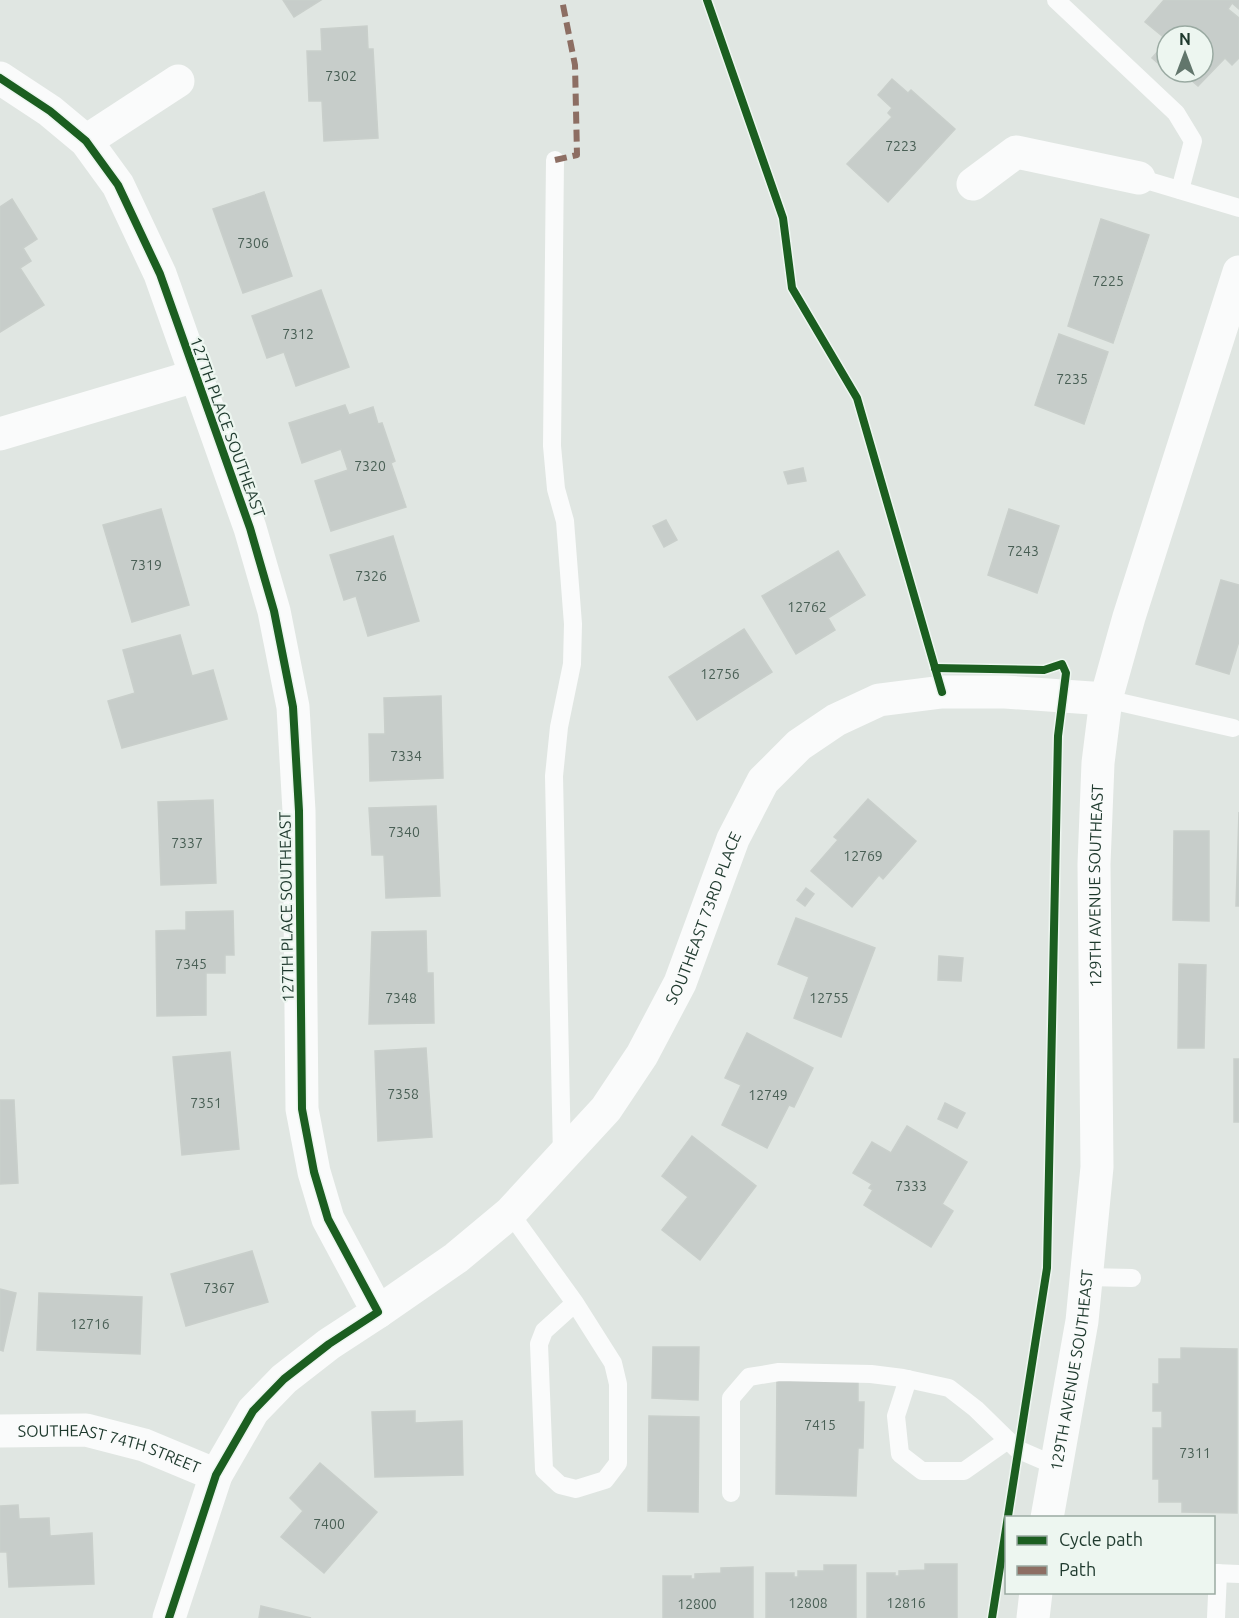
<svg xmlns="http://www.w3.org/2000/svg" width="1239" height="1618" font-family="Ubuntu,sans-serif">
<rect width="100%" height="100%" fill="#e0e6e2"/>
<g fill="#c7cdca" stroke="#c9cfcb" stroke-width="1.5">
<polygon points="283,0 321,0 294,17"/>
<polygon points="1164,0 1239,0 1239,9 1232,3 1228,9 1239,18 1239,58 1232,65 1225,58 1198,86 1184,74 1177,80 1168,72 1203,72 1203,36 1167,36 1167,40 1145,22"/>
<polygon points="367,26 368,49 373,49 378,138 324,141 322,101 309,101 307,51 322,51 321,29"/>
<polygon points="1167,41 1167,71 1152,58"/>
<polygon points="892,79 908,93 911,90 955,129 888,202 847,164 892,117 888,113 892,108 878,95"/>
<polygon points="264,192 292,276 243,293 213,209"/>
<polygon points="12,199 37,239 23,248 31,261 20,268 44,305 0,332 0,207"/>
<polygon points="1101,219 1149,235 1113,343 1068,326"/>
<polygon points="321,290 349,367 296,386 284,352 267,358 252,316"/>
<polygon points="1059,334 1108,352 1084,424 1035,405"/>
<polygon points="345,405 349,415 373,407 378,424 382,423 395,461 391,463 406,507 331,531 315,481 348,470 341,449 302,463 289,423"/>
<polygon points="803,468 806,481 788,484 784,472"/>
<polygon points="161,509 189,605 132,622 103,525"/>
<polygon points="1009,509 1059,526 1037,593 988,575"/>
<polygon points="666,520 677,540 664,547 653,526"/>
<polygon points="393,536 419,621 368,636 356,596 344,600 330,555"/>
<polygon points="838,551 865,595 828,618 835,630 796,654 762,596"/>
<polygon points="1221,580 1239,585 1239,641 1229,674 1196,664"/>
<polygon points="744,629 772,672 697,720 669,677"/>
<polygon points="180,635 192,676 213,670 227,719 122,748 108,701 135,693 123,650"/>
<polygon points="441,696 443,778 370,781 369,734 385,734 384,698"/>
<polygon points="868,799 916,841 883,879 879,875 852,907 811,871 838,840 834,837"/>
<polygon points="213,800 216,883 161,885 158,802"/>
<polygon points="436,806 440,896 386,898 384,855 372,855 369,808"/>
<polygon points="1239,812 1239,906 1236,906"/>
<polygon points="1174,831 1209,831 1209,921 1173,920"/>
<polygon points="806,888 814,894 805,906 797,900"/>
<polygon points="233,911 234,955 225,955 225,973 206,973 206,1015 157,1016 156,931 186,930 186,912"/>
<polygon points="796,918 875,948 841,1037 794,1018 809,977 778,964"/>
<polygon points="426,931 427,973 433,973 434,1023 369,1024 372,932"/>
<polygon points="939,956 963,958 961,981 938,980"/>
<polygon points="1179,964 1206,965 1204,1048 1178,1048"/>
<polygon points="747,1033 813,1068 794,1107 789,1105 767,1148 722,1125 741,1085 725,1078"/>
<polygon points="426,1048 432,1137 378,1141 375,1051"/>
<polygon points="230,1052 239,1149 182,1155 173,1057"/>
<rect x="1234" y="1059" width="5" height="63"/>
<polygon points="0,1100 14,1100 18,1183 0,1184"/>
<polygon points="945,1103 965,1113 957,1128 938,1119"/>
<polygon points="907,1126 967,1162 942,1204 953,1211 931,1247 864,1205 873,1190 869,1188 872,1184 853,1173 872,1142 891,1153"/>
<polygon points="692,1136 756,1186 700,1260 662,1230 688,1197 662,1176"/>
<polygon points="252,1251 268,1302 186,1326 171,1274"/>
<polygon points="0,1289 16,1293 3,1351 0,1350"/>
<polygon points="39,1293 142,1297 140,1354 37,1350"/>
<polygon points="653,1347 699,1347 698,1400 652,1398"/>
<polygon points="1181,1348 1237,1349 1237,1513 1182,1512 1182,1502 1159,1502 1159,1479 1153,1479 1153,1428 1162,1428 1162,1411 1153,1411 1153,1384 1159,1384 1159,1359 1181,1359"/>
<polygon points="777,1375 858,1376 858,1402 864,1402 863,1448 858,1448 856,1496 776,1494"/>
<polygon points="415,1411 415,1423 462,1421 463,1475 375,1477 372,1412"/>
<polygon points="649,1416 699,1417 698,1512 648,1511"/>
<polygon points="320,1463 377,1512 324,1573 281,1537 303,1511 290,1498"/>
<polygon points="18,1505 19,1519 49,1518 50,1536 92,1533 94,1584 9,1587 7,1552 0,1552 0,1506"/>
<polygon points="925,1564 957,1564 957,1618 867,1618 867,1573 895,1573 895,1576 899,1576 899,1571 925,1570"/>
<polygon points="824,1565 856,1565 856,1618 766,1618 766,1573 794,1573 794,1577 798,1577 798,1571 824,1571"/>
<polygon points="753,1567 753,1618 663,1618 663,1576 691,1576 691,1579 695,1579 695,1574 721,1573 721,1568"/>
<polygon points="261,1606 311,1618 259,1618"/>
</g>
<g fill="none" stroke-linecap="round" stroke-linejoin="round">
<g stroke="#fafbfb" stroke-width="18">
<polyline points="1056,0 1176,113 1193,141 1180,190"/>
<polyline points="555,160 552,446 556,489 565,521 573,624 572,664 559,727 554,776 562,1157"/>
<polyline points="1139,178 1239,208"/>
<polyline points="1106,699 1233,728"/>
<polyline points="510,1213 575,1303 613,1363 618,1384 618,1463 605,1480 576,1489 560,1485 544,1470 539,1344 544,1331 575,1303"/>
<polyline points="1087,1277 1132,1278"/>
<polyline points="908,1379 896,1416 900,1454 922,1471 964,1471 1008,1440"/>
<polyline points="731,1493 731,1398 749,1377 779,1372 871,1374 903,1378 949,1388 976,1409 1017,1449 1056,1466"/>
<polyline points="1214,1573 1239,1574"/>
<polyline points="1216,1618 1218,1573"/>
</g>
<g stroke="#fafbfb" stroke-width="33">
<polyline points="0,78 50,111 86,141 118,185 160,274 250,528 274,611 293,707 299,811 302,1109 314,1172 328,1219 378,1312 329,1344 284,1379 253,1411 216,1475 169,1618"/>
<polyline points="86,141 178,81"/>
<polyline points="973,184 1016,152 1139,178"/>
<polyline points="0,434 195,376"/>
<path id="s1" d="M378,1312L456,1258L510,1213L606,1109L642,1055L680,983L733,839L763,781L799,745L836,720L879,700L942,692H1005L1106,699"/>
<path id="s2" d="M0,1431L86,1430L144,1445L216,1475"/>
<path id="s3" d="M1047,1518L1082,1321L1097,1167L1094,864L1098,763L1106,699L1129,617L1239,272"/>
<polyline points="1033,1618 1036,1592"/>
</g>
<polyline stroke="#8d6e63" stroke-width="6" stroke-dasharray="12 6" stroke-linecap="butt" points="555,160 577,155 575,65 562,0"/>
<g stroke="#edf6f0" stroke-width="11">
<g id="cycleway">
<polyline points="707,0 783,218 792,288 857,398 942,692"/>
<polyline points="0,78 50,111 86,141 118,185 160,274 250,528 274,611 293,707 299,811 302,1109 314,1172 328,1219 378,1312 329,1344 284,1379 253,1411 216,1475 169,1618"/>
<polyline points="935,668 1044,670 1062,664 1066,673 1058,736 1047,1268 992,1618"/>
</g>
</g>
<use href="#cycleway" stroke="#1b5e20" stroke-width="8"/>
</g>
<g text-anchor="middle" stroke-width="4.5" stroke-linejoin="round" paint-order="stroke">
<g font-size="14" fill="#495f55">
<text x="341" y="81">7302</text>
<text x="901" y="151">7223</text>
<text x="253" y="248">7306</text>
<text x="1108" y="286">7225</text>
<text x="298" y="339">7312</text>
<text x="1072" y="384">7235</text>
<text x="370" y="471">7320</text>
<text x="1023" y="556">7243</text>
<text x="146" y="570">7319</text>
<text x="371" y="581">7326</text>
<text x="807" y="612">12762</text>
<text x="720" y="679">12756</text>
<text x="406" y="761">7334</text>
<text x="404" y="837">7340</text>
<text x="187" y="848">7337</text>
<text x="863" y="861">12769</text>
<text x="191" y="969">7345</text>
<text x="401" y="1003">7348</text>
<text x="829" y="1003">12755</text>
<text x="403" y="1099">7358</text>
<text x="768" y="1100">12749</text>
<text x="206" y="1108">7351</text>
<text x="911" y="1191">7333</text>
<text x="219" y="1293">7367</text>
<text x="90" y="1329">12716</text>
<text x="820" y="1430">7415</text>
<text x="1195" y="1458">7311</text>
<text x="329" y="1529">7400</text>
<text x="808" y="1608">12808</text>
<text x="906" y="1608">12816</text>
<text x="697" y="1609">12800</text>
</g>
<g font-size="16" fill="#1e392d" stroke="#edf6f0">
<text transform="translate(228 427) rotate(70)" y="6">127TH PLACE SOUTHEAST</text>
<text dy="6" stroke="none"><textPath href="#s3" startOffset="636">129TH AVENUE SOUTHEAST</textPath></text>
<text transform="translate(286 907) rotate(-91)" y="6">127TH PLACE SOUTHEAST</text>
<text dy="6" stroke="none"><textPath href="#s1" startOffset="522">SOUTHEAST 73RD PLACE</textPath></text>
<text dy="6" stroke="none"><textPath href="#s3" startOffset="150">129TH AVENUE SOUTHEAST</textPath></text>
<text dy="6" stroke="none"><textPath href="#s2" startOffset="112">SOUTHEAST 74TH STREET</textPath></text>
</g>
</g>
<rect x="1005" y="1516" width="210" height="78" fill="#edf6f0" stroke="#9aaaa2" stroke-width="1.5"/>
<rect x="1017" y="1536" width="30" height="9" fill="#1b5e20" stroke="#9aaaa2" stroke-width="1.5"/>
<text x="1059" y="1546" font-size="18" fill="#1e392d">Cycle path</text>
<rect x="1017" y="1566" width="30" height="9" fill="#8d6e63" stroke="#9aaaa2" stroke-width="1.5"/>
<text x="1059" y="1576" font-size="18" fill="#1e392d">Path</text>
<g transform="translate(1185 54)"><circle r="28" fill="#edf6f0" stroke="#9aaaa2" stroke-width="1.5"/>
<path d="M0-4.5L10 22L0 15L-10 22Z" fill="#62766c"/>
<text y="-9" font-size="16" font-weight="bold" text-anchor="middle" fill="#1e392d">N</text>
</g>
</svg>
